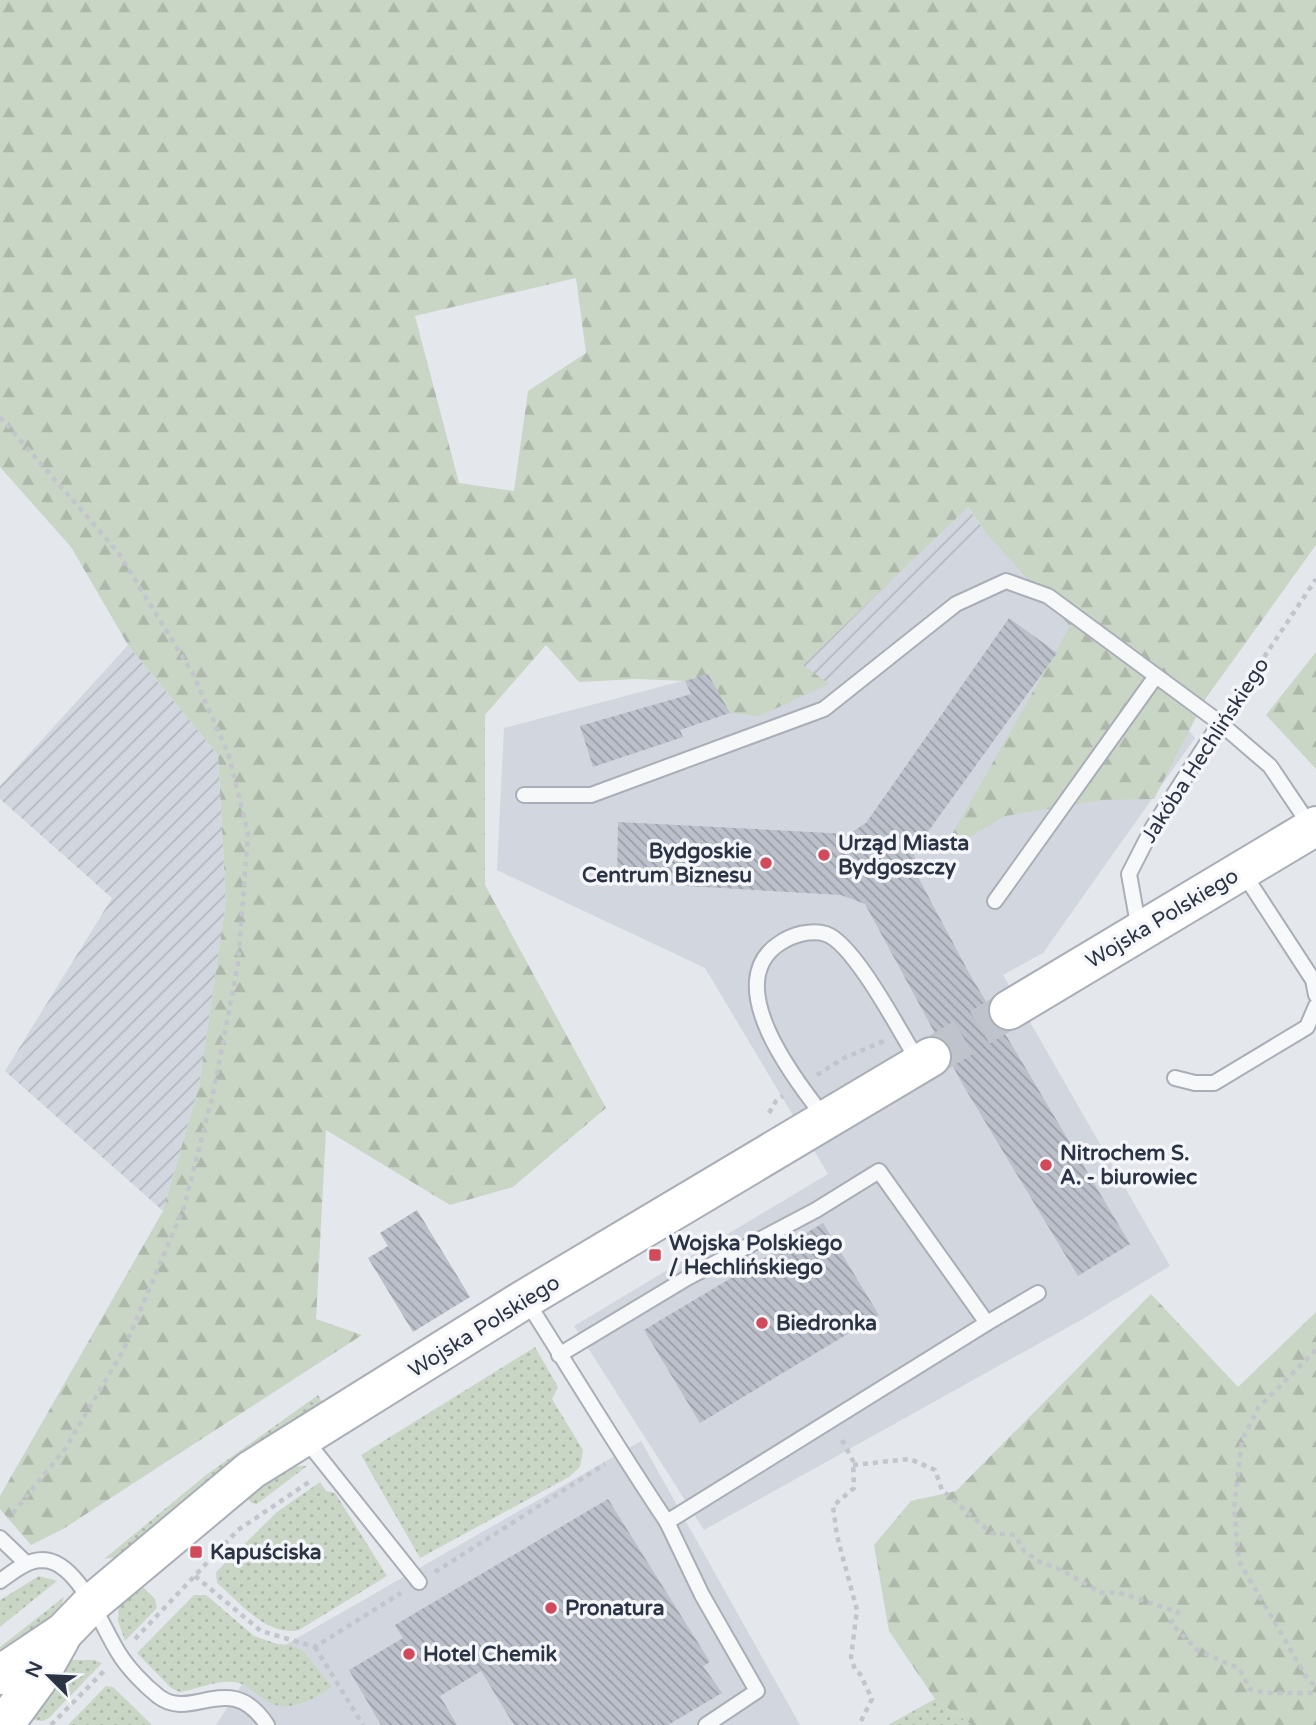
<svg xmlns="http://www.w3.org/2000/svg" width="1316" height="1725" font-family="'Varela Round',sans-serif">
<defs>
<pattern id="industrial-furrows" width="10" height="10" patternUnits="userSpaceOnUse" patternTransform="scale(1.75)"><rect width="10" height="10" fill="#d2d6de"/><path d="M-1 1l2-2M0 10L10 0M9 11l2-2" fill="none" stroke="#b4b8c0"/></pattern>
<pattern id="grass-dots" width="8" height="8" patternUnits="userSpaceOnUse" patternTransform="scale(1.75)"><rect width="8" height="8" fill="#c9d6c5"/><path d="M2 2h.1M6 6h.1" fill="none" stroke="#adb8ab" stroke-width="1.8" stroke-linecap="round"/></pattern>
<pattern id="forest-firs" width="22" height="20" patternUnits="userSpaceOnUse" patternTransform="scale(1.75)"><rect width="22" height="20" fill="#c9d6c5"/><path d="M5 1l3.5 6h-7zM16 11l3.5 6h-7z" fill="#adb8ab"/></pattern>
<pattern id="building-back-hatch" width="6" height="6" patternUnits="userSpaceOnUse" patternTransform="scale(1.75)"><rect width="6" height="6" fill="#bbc0ca"/><path d="M-1 5l2 2M0 0l6 6M5-1l2 2" fill="none" stroke="#989da6"/></pattern>
</defs>
<rect width="100%" height="100%" fill="#e4e7ec"/>
<g fill="#d2d6de">
<polygon points="1002,511 1195,738 1043,953 1003,975 1170,1266 1081,1320 704,1530 574,1326 828,1174 705,968 497,870 504,728 754,662"/>
<polygon points="641,1441 800,1725 216,1725 257,1661"/>
</g>
<g fill="url(#industrial-furrows)">
<polygon points="967,506 987,534 829,684 802,666"/>
<polygon points="128,645 218,755 226,902 199,1086 163,1211 5,1071 112,898 0,799 0,786"/>
</g>
<g fill="url(#grass-dots)">
<polygon points="535,1347 558,1387 552,1399 583,1450 580,1467 569,1477 420,1558 361,1455"/>
<polygon points="318,1395 322,1402 211,1480 117,1557 104,1559 206,1475"/>
<polygon points="307,1466 257,1504 252,1503 246,1497 287,1467"/>
<path d="M320,1482L326,1491L335,1493L387,1576L299,1630C266,1637 240,1602 217,1583L216,1572L277,1512Z"/>
<polygon points="39,1576 57,1581 0,1627 0,1600"/>
<polygon points="140,1584 155,1599 157,1608 125,1641 118,1621 119,1602"/>
<path d="M194,1595H206L254,1636L277,1644L292,1645L304,1652L332,1687C310,1701 287,1716 262,1698C253,1692 245,1683 234,1682C215,1680 199,1689 180,1692L171,1688L137,1653Z"/>
<polygon points="64,1597 60,1610 0,1663 0,1647"/>
<polygon points="69,1660 94,1660 102,1663 49,1718 43,1721 26,1719"/>
<polygon points="106,1686 113,1687 152,1725 68,1725"/>
<polygon points="935,1699 972,1725 888,1725"/>
</g>
<g fill="url(#forest-firs)" fill-rule="evenodd">
<path d="M0,0H1316V545L1206,698L1154,799L1103,800L1005,816L941,854L1070,626L987,534L968,507L803,665L829,684L759,716L730,713L708,674L685,681L636,679L579,682L546,645L485,715V885L606,1108L513,1187L450,1205L326,1130L316,1319L362,1335L63,1529L31,1545L0,1509V1496L163,1211L199,1086L226,902L218,755L128,645L71,547L0,467ZM576,278L586,353L528,391L514,491L459,483L415,316Z"/>
<polygon points="1316,652 1316,769 1266,715"/>
<polygon points="1151,1294 1238,1387 1316,1312 1316,1725 972,1725 935,1699 889,1631 874,1545 911,1501 956,1491"/>
</g>
<g fill="url(#building-back-hatch)">
<polygon points="1009,618 1057,653 914,851 917,875 969,973 1130,1244 1078,1276 963,1085 865,904 841,895 617,882 618,822 849,834 866,823"/>
<polygon points="708,674 730,713 680,730 683,737 593,767 580,726 691,694 685,681"/>
<polygon points="417,1210 470,1297 413,1332 368,1258 388,1246 380,1233"/>
<polygon points="823,1223 879,1315 700,1423 644,1330"/>
<polygon points="608,1499 710,1662 703,1666 722,1693 668,1725 514,1725 481,1671 440,1696 457,1725 381,1725 349,1670 403,1638 395,1625"/>
</g>
<g fill="none" stroke-linecap="round" stroke-linejoin="round">
<polyline stroke="#bfc3cb" stroke-width="38" stroke-dasharray="38 19" stroke-linecap="butt" points="931,1057 1009,1010"/>
<g stroke="#a9aeb7" stroke-width="18">
<g id="lane">
<polyline points="524,795 591,795 824,709 956,604 1006,581 1048,596 1220,723 1270,766 1311,827"/>
<polyline points="1242,871 1313,980 1316,995"/>
<polyline points="995,901 1156,676"/>
<polyline points="1139,930 1129,874 1153,827 1220,723"/>
<polyline points="1175,1078 1195,1083 1214,1083 1307,1027 1316,1006"/>
<path d="M825,1118C794,1079 719,982 780,943C792,935 811,929 826,934C854,943 902,1035 919,1063"/>
<path d="M526,1300C573,1374 618,1449 667,1522L987,1323L879,1171L816,1210L687,1278L559,1355"/>
<polyline points="987,1323 1038,1293"/>
<polyline points="305,1439 419,1582"/>
<polyline points="667,1522 702,1595 757,1691 706,1725"/>
<polyline points="0,1538 26,1563"/>
<path d="M0,1581C13,1572 26,1560 43,1560C78,1561 101,1625 118,1652C127,1667 144,1685 158,1696C192,1723 230,1668 267,1725"/>
</g>
</g>
<g stroke="#a9aeb7" stroke-width="42">
<g id="secondary">
<polyline points="1009,1010 1316,826"/>
<polyline points="0,1675 64,1632 91,1604 251,1470 525,1299 931,1057"/>
<polyline points="4,1725 37,1680 60,1639"/>
</g>
</g>
<g stroke="#c2c5cb" stroke-width="4.5" stroke-dasharray="5 5" stroke-linecap="butt">
<polyline points="0,417 118,552 193,674 228,753 248,833 238,964 213,1094 184,1207 123,1351 65,1449 9,1518"/>
<polyline points="1231,707 1316,579"/>
<polyline points="817,1075 844,1058 884,1041"/>
<polyline points="769,1113 776,1101 783,1096"/>
<polyline points="1316,1350 1258,1408 1242,1440 1234,1508 1239,1561 1308,1680 1316,1686"/>
<polyline points="842,1440 853,1461 854,1488 833,1506 837,1536 857,1610 851,1657 855,1670 860,1674 872,1699 859,1725"/>
<polyline points="853,1465 910,1459 935,1470 942,1490 991,1533 1015,1535 1024,1551 1040,1562 1059,1569 1102,1593 1117,1592 1178,1612 1171,1623 1197,1650 1240,1669 1249,1689 1267,1693 1316,1693"/>
<polyline points="435,1572 605,1464"/>
<polyline points="195,1576 261,1631 315,1647 401,1593"/>
<polyline points="135,1639 238,1530 312,1480"/>
<polyline points="315,1647 363,1725"/>
<polyline points="51,1725 104,1671"/>
</g>
<use href="#lane" stroke="#f7f8fa" stroke-width="14"/>
<use href="#secondary" stroke="#fff" stroke-width="38"/>
</g>
<g fill="#d1495b" stroke="#f4f6f9" stroke-width="2.5">
<circle cx="824" cy="855" r="7"/>
<circle cx="766" cy="863" r="7"/>
<circle cx="1046" cy="1165" r="7"/>
<rect x="648" y="1248" width="14" height="14" rx="3.5"/>
<circle cx="762" cy="1323" r="7"/>
<rect x="189" y="1545" width="14" height="14" rx="3.5"/>
<circle cx="551" cy="1608" r="7"/>
<circle cx="409" cy="1654" r="7"/>
</g>
<g text-anchor="middle" stroke-width="7" stroke-linejoin="round" paint-order="stroke">
<g font-size="21" fill="#2b3445" stroke="#f4f6f9">
<text transform="translate(1205 750) rotate(-57)" y="7">Jakóba Hechlińskiego</text>
<text transform="translate(1162 918) rotate(-31)" y="7">Wojska Polskiego</text>
<text transform="translate(484 1326) rotate(-32)" y="7">Wojska Polskiego</text>
</g>
<g font-size="21" font-weight="bold" fill="#2b3445" stroke="#f4f6f9" text-anchor="start">
<text x="838" y="850">Urząd Miasta<tspan x="838" dy="24">Bydgoszczy</tspan></text>
<text x="752" y="858" text-anchor="end">Bydgoskie<tspan x="752" dy="24">Centrum Biznesu</tspan></text>
<text x="1060" y="1160">Nitrochem S.<tspan x="1060" dy="24">A. - biurowiec</tspan></text>
<text x="669" y="1250">Wojska Polskiego<tspan x="669" dy="24">/ Hechlińskiego</tspan></text>
<text x="776" y="1330">Biedronka</text>
<text x="210" y="1559">Kapuściska</text>
<text x="565" y="1615">Pronatura</text>
<text x="423" y="1661">Hotel Chemik</text>
</g>
</g>
<g transform="translate(49 1676) rotate(294)" stroke="#f4f6f9" stroke-width="5" paint-order="stroke">
<path d="M0-5L12 26L0 18L-12 26Z" fill="#2b3445"/>
<text y="-10" font-size="19" font-weight="bold" text-anchor="middle" fill="#2b3445">N</text>
</g>
</svg>
